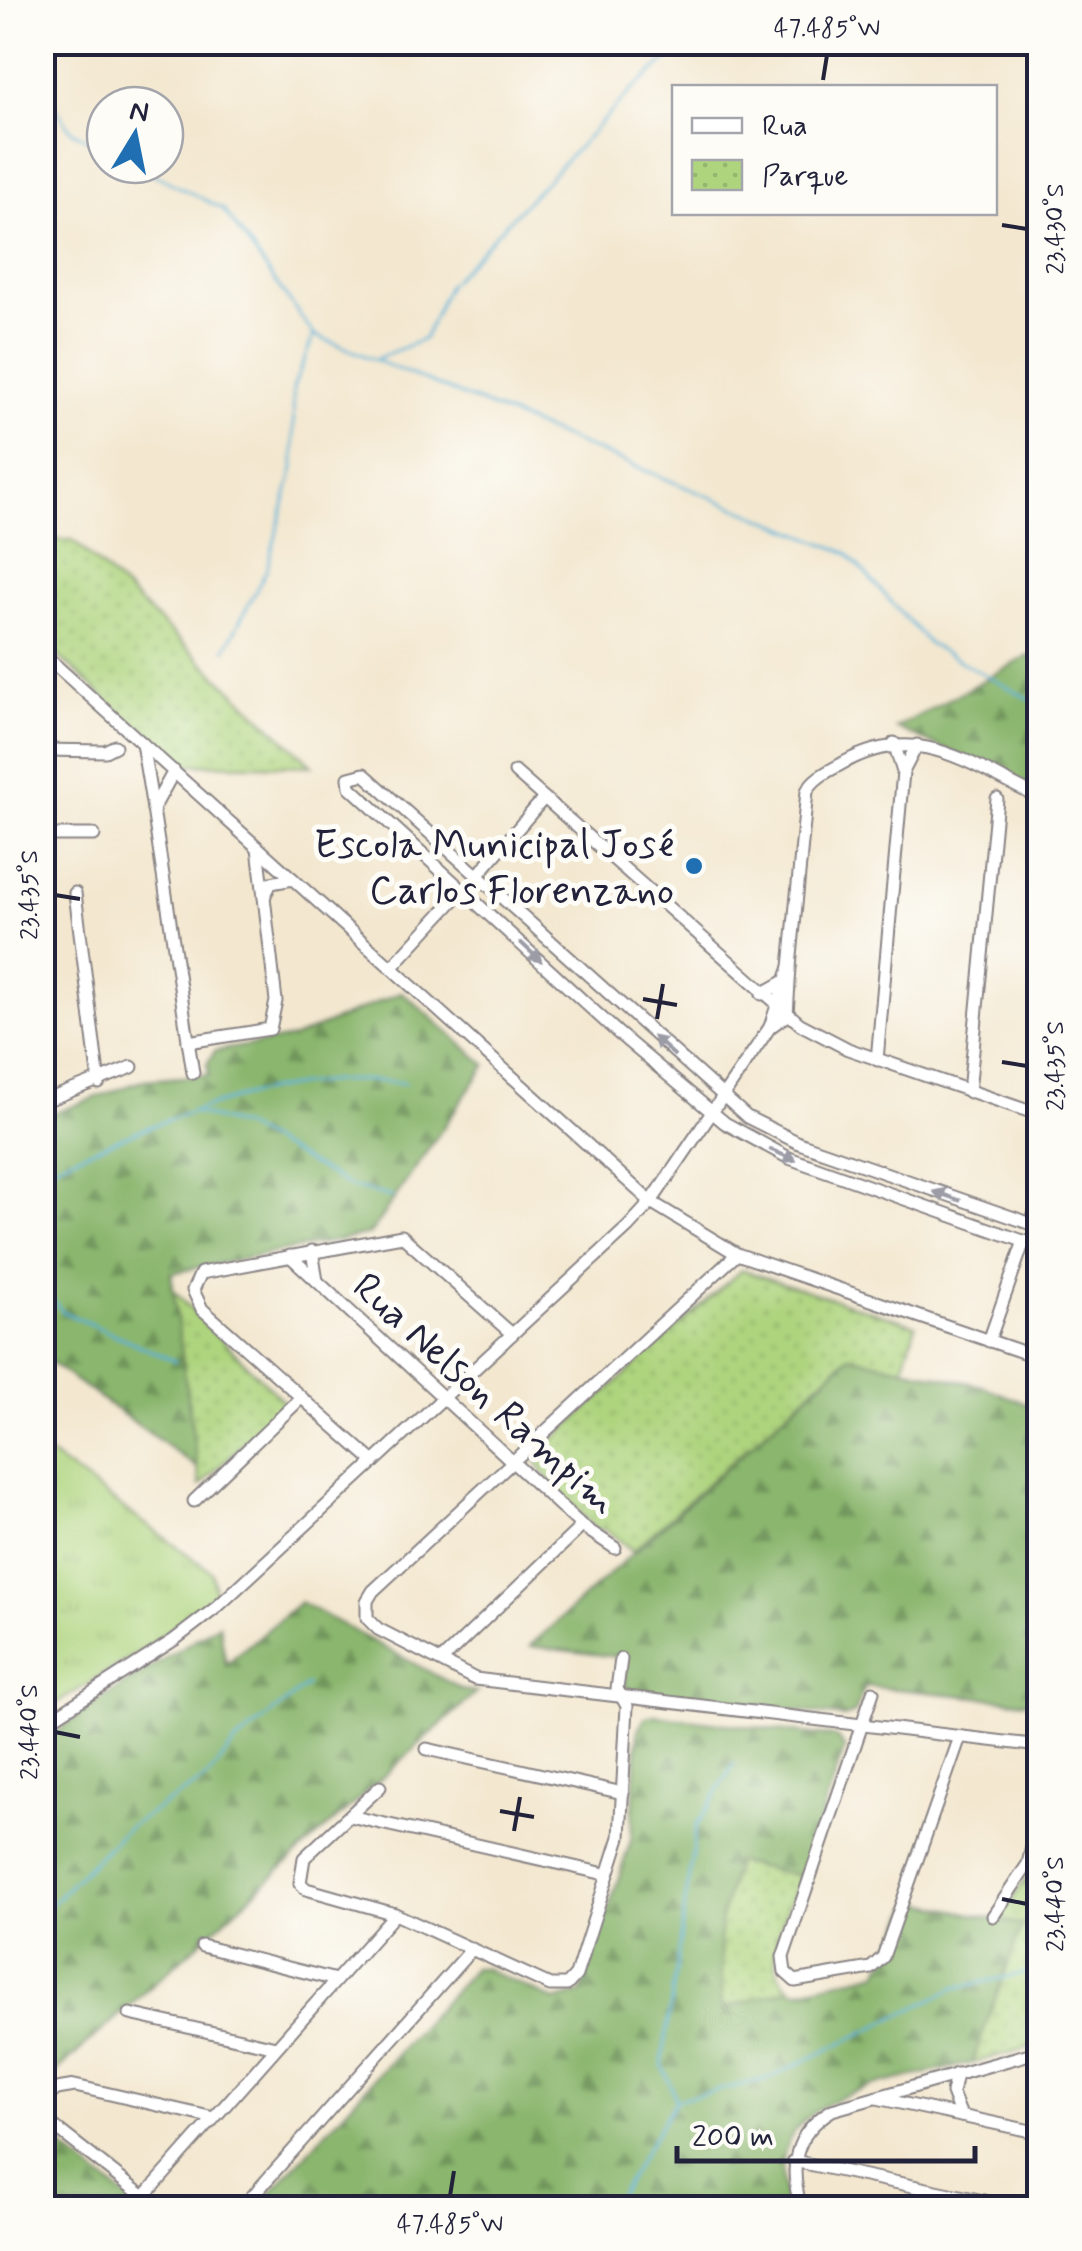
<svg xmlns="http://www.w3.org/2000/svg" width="1082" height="2251" font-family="Mynerve,sans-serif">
<defs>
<pattern id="grass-tufts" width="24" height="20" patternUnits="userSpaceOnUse" patternTransform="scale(2.5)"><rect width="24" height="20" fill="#aed47e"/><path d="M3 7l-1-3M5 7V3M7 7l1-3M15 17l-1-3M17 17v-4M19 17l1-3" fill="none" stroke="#95b66e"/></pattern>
<pattern id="forest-firs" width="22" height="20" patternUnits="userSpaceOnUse" patternTransform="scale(2.5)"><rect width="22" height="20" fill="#8ab66d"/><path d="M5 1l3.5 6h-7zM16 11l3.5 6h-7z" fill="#70945b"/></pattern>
<pattern id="park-dots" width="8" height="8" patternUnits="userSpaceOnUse" patternTransform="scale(2.5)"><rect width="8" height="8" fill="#aed47e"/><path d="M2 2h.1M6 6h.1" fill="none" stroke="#95b66e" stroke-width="1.8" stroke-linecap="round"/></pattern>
</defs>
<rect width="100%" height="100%" fill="#fdfcf7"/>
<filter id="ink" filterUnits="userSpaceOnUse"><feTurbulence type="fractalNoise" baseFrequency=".01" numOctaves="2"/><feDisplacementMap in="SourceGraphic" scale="20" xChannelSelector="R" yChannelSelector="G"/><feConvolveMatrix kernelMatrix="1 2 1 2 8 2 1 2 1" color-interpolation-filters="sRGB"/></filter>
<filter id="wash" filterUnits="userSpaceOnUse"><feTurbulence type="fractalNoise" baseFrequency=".0048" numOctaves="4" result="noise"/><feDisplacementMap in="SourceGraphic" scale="40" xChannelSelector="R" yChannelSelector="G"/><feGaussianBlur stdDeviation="2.25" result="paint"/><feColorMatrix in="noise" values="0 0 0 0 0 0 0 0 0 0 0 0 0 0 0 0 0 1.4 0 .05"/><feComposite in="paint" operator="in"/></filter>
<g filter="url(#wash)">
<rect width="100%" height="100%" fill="#f3e7cf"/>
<polygon fill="url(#grass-tufts)" stroke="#687b5c" stroke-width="2.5" points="43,1450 212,1572 215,1593 157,1641 43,1712"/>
<g fill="url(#forest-firs)" stroke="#566c54" stroke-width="2.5">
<polygon points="1028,656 1039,662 1039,790 896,728"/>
<polygon points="402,992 486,1065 370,1234 171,1273 198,1468 43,1357 43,1117 144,1080 209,1075 207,1064 215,1051 294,1038"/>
<polygon points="850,1356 982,1386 1039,1409 1039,1703 865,1686 855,1713 844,1717 630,1690 624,1684 626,1658 530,1646"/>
<polygon points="300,1602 463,1690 477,1692 43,2084 43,1743 92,1705 219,1624 226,1664"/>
<path d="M654,1715L836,1737L845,1748L801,1876L736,1863L722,2008L791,1988L797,1991L879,1972L913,1901L1023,1925L972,2063C890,2085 752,2090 788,2208H257L474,1968H484L555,2001L581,1993L631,1840L638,1729L646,1717Z"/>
<polygon points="43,2133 140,2208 43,2208"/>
</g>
<g fill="url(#park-dots)" stroke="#687b5c" stroke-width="2.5">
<polygon points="42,540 73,540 313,766 176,764 43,642"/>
<polygon points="741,1270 916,1325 903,1368 849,1356 633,1551 605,1529 597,1530 542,1472 537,1461 541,1451"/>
<polygon points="173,1290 284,1402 200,1486"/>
<polygon points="1039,1844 1039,2045 972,2063 1022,1925 999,1919 1035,1865"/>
<path d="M736,1862L801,1876C788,1911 756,1960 791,1988L722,2009L720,1922Z"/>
</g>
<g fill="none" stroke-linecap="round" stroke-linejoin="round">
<g stroke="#5bb2d8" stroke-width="2.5">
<polyline points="42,89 72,131 105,149"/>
<polyline points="135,165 223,209 314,335 847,553 929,644 1040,705"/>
<polyline points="378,358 424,339 448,285 632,90 687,42"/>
<polyline points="225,650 267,569 294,468 293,388 314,335"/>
<polyline points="193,1112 244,1127 352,1187 392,1197"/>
<path d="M42,1170C159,1123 277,1067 405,1083"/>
<polyline points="42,1287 63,1312 175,1361"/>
<polyline points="42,1913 128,1827 206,1779 236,1742 307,1685"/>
<polyline points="676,2100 770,2078 955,1988 1040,1970"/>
<polyline points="611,2208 676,2100 662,2064 696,1827 734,1764"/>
</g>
</g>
</g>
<g filter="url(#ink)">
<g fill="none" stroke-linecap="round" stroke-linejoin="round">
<g stroke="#8a8485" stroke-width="15">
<g id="minor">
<polyline points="42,653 651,1202 737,1254 1040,1358"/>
<polyline points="142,743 153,809 174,771"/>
<polyline points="894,743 903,772 917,745"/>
<polyline points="42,750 105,751 115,746"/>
<polyline points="515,772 800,1024 848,1049 1040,1115"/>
<polyline points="153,809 193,1073"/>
<polyline points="42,835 94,835"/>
<polyline points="258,848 264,897 271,883 293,879"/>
<polyline points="477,876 544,798"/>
<polyline points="75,893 99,1083"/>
<polyline points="392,967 463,890"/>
<path d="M790,967L807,791C814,777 829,771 843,763C919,721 968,764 1040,798"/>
<polyline points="762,994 785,981 790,967 787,1015 770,1027 785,981"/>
<polyline points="188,1042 270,1029 276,1001 264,897"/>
<polyline points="877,1060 903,772"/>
<polyline points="969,1092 997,799"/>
<polyline points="42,1102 132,1067"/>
<polyline points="1031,1224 1040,1197"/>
<polyline points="1040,1227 799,1143 747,1117 364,774 349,778 350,787 618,1033 725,1123 789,1158 1040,1247"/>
<polyline points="737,1254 373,1591 367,1601 367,1618 378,1629 475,1679 1040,1746"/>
<polyline points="290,1256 317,1281 312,1251"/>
<polyline points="317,1281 582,1526 615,1548"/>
<polyline points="989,1341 1024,1241"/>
<polyline points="374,1462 202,1309 193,1290 201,1273 402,1236 512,1334"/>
<polyline points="194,1501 301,1398"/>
<polyline points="441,1661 582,1526"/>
<polyline points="873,1692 783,1957 785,1972 795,1981 871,1968 883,1957 960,1737"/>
<polyline points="42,1725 174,1640 217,1607 628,1227 651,1202 770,1027"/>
<polyline points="427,1749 623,1793"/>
<polyline points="380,1787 304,1858 300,1883 306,1889 395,1914 550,1985 567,1985 576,1975 620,1837 627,1706 617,1689 621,1659"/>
<polyline points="350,1816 605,1874"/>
<polyline points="993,1916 1028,1864 1040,1812"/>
<polyline points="202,1946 336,1980"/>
<polyline points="130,2014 276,2047"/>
<polyline points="956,2074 952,2093 961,2116"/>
<polyline points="877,2098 1040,2133"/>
<polyline points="42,2101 57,2089 75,2086 214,2118"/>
<polyline points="42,2117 158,2208"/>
<polyline points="794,2161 1017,2208"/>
<polyline points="144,2197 395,1914"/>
<polyline points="242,2208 472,1949"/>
<path d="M801,2208C789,2167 793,2134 832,2110L1040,2051"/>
</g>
</g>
<use href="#minor" stroke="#fff" stroke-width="11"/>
</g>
<defs><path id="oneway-solid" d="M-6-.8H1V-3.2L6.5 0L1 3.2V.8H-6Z" transform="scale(2.5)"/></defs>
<g fill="#9c9ca7">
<use href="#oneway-solid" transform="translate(531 952) rotate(43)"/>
<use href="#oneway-solid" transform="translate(664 1046) rotate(-138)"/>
<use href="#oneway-solid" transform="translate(783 1155) rotate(24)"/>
<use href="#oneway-solid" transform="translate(947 1196) rotate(-161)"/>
</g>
</g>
<path fill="none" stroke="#22223b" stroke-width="4" d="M823,80L827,55M1002,225L1027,229M55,895L80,899M643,999L677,1005M657,1019L663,984M1002,1062L1027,1066M55,1732L80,1737M500,1811L534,1817M514,1831L520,1797M1002,1899L1027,1904M450,2196L454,2171"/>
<circle fill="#1f6fb2" stroke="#fdfcf7" stroke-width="4" cx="694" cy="866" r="10"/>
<g text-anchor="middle" stroke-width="10" stroke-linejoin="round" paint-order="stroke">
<g font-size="40" fill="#22223b" stroke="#fdfcf7" text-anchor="end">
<text x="674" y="857">Escola Municipal José<tspan x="674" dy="46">Carlos Florenzano</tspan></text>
</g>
<g font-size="40" fill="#22223b" stroke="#fdfcf7">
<text transform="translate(486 1393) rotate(42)" y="14">Rua Nelson Rampim</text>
</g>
</g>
<rect width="1082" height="2251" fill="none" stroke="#fdfcf7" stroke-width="110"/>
<rect x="672" y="85" width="325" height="130" fill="#fdfcf7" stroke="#a5a5ac" stroke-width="2.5"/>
<rect x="692" y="118" width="50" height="15" fill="#ffffff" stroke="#a5a5ac" stroke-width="2.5"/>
<text x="762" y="135" font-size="30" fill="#22223b">Rua</text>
<rect x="692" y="160" width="50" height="30" fill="url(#park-dots)" stroke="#a5a5ac" stroke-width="2.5"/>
<text x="762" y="185" font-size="30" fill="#22223b">Parque</text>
<g transform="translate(135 135) rotate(10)"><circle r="48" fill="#fdfcf7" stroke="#a5a5ac" stroke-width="2.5"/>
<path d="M0-8L18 38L0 25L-18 38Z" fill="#1f6fb2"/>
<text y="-15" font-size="28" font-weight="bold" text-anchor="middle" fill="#22223b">N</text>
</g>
<path d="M677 2146v15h298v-15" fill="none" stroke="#22223b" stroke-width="5"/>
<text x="692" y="2146" font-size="30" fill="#22223b" stroke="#fdfcf7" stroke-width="8" paint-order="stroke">200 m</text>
<rect x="55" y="55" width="972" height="2141" fill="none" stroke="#22223b" stroke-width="4"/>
<g font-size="25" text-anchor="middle" fill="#22223b">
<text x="827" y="36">47.485°W</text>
<text transform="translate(1054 229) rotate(-90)" y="9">23.430°S</text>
<text transform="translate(28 895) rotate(-90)" y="9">23.435°S</text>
<text transform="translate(1054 1066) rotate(-90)" y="9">23.435°S</text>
<text transform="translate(28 1732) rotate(-90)" y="9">23.440°S</text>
<text transform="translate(1054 1904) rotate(-90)" y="9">23.440°S</text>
<text x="450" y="2232">47.485°W</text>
</g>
</svg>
